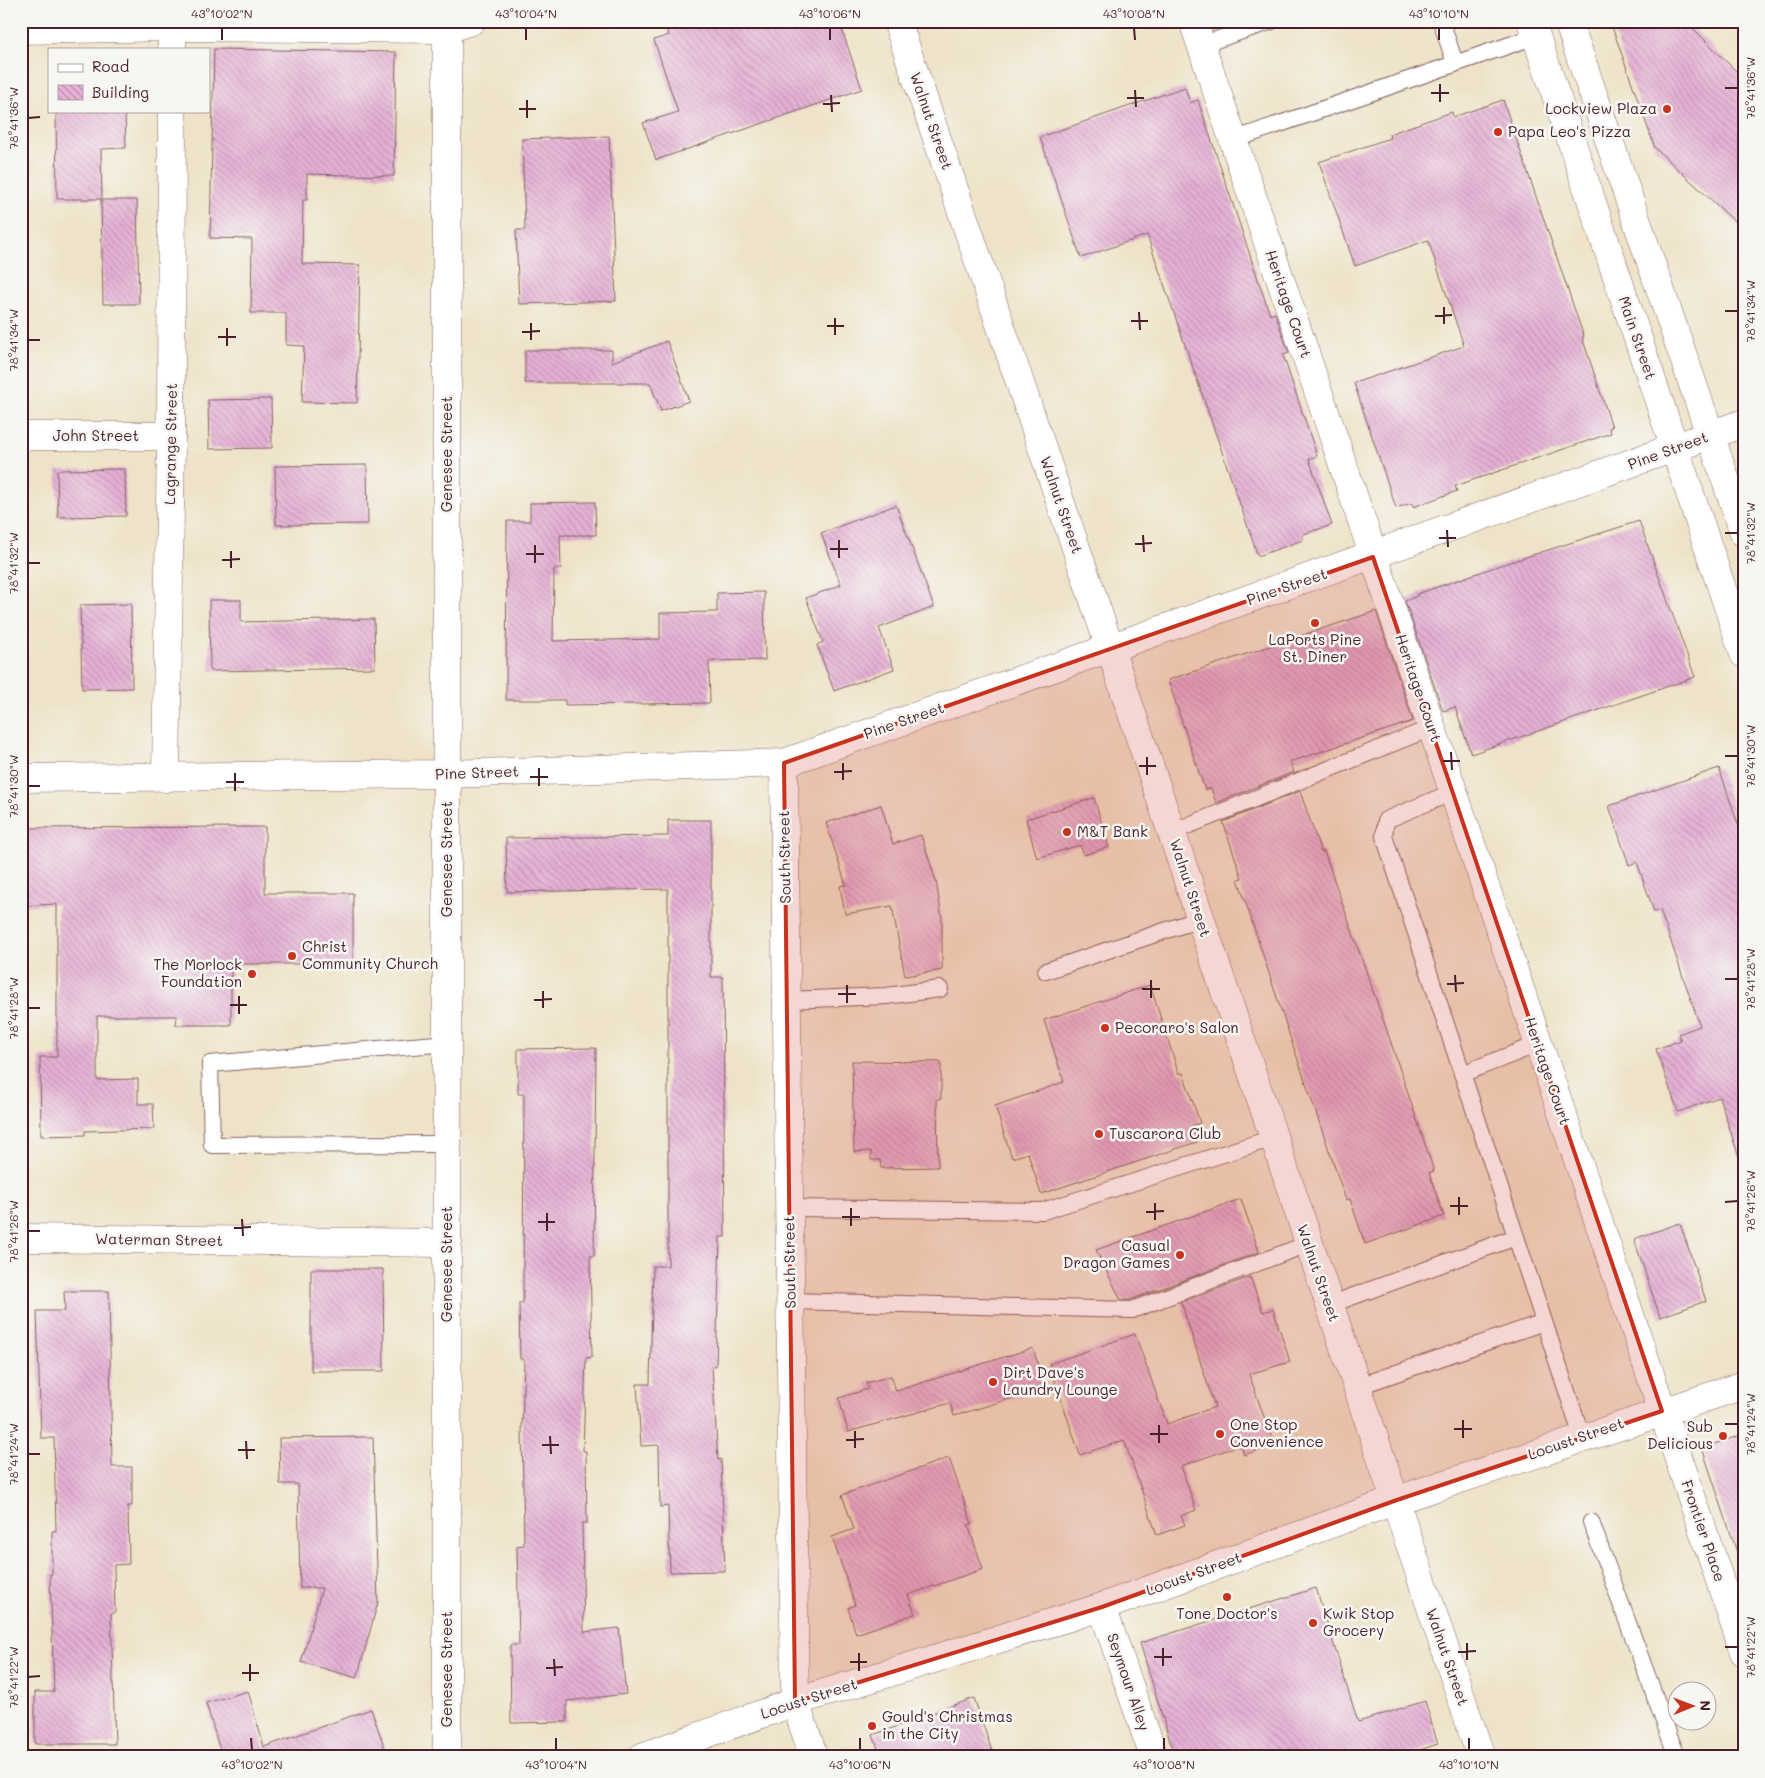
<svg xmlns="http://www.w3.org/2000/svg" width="1765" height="1778" font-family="Mali,sans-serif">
<defs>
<pattern id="building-back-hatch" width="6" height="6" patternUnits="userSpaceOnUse" patternTransform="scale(1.25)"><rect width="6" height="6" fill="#e6b1d5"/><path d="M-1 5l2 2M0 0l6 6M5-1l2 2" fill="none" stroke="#bc8fad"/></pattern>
</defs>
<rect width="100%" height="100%" fill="#f6f6f2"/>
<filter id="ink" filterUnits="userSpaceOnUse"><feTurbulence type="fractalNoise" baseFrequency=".02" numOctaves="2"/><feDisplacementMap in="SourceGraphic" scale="10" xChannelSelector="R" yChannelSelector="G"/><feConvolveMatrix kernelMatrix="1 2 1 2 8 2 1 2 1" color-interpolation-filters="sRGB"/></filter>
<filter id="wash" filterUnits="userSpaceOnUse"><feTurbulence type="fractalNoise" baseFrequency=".0096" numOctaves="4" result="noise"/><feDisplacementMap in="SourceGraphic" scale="20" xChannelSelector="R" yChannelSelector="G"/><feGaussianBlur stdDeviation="1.12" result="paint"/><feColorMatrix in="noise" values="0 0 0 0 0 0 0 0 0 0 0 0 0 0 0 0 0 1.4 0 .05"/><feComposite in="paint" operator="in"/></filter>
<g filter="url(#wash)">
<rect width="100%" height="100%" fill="#eee3c8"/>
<g id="blocks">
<g fill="url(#building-back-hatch)">
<polygon points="664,21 839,21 862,89 656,160 643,123 678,112 654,40 669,35"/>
<polygon points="1610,21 1686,21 1744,79 1744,230 1655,148"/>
<polygon points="214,49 396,52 394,176 307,174 307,200 303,200 302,264 360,265 357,403 302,402 304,346 286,345 286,313 251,313 252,239 210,238"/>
<polygon points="1185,87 1190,103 1198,100 1270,315 1275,313 1289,353 1283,355 1317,456 1309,459 1332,525 1303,534 1303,540 1258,556 1147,235 1081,258 1040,137"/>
<polygon points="1503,100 1584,337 1582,337 1612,427 1609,428 1611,433 1455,486 1457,491 1413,507 1412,503 1396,508 1354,383 1464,346 1428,240 1355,266 1319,162 1390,138 1389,134 1452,112 1453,117"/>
<polygon points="56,111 125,111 126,148 101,149 102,199 57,199"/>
<polygon points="609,136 616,301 519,304 516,230 525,230 522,139"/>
<polygon points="101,200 137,200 139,304 103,304"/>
<polygon points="667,341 689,401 661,411 650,383 525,383 525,350 612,350 612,362"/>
<polygon points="271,399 272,448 209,449 208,400"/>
<polygon points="367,465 368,524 276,525 275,466"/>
<polygon points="125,469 126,516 58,517 57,470"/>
<polygon points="595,502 596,535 560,535 561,569 554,569 553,641 660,639 660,613 717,612 717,593 764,592 765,660 709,661 710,703 565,705 565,700 506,700 507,521 530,521 530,503"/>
<polygon points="896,505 934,607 879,628 894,669 834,691 817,645 823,642 806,598 841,585 821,533"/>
<polygon points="1639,521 1695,677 1471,754 1455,707 1443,711 1405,601 1417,596 1417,594 1498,566"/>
<polygon points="209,600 241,600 241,622 374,619 375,668 210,671"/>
<polygon points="131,604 132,688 82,689 80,605"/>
<polygon points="1376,611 1413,721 1290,762 1294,772 1216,803 1211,788 1205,790 1168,680"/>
<polygon points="1719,768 1744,842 1744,1156 1739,1157 1719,1097 1678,1112 1656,1049 1681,1040 1678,1034 1700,1026 1660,910 1654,912 1637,862 1629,865 1609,806"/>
<polygon points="1300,791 1321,852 1324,851 1387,1031 1434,1171 1429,1173 1444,1216 1365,1244 1350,1199 1346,1200 1284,1019 1238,879 1242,878 1223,822"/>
<polygon points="1094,798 1109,847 1084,855 1080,845 1037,858 1026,819"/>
<polygon points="881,805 893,844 921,835 936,881 942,919 942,970 905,976 892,906 845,914 840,886 846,885 826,823"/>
<polygon points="668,820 711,820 711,977 723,977 725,1237 720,1237 716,1366 712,1366 718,1460 721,1459 725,1571 670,1572 668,1506 660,1507 659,1445 641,1446 637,1384 650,1384 653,1266 668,1266 668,889 507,892 506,838 668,836"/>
<polygon points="265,827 265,893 353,893 353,964 231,964 231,1025 176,1025 177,1016 97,1016 97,1080 138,1079 138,1104 153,1104 154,1129 85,1131 85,1135 41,1136 40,1057 57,1057 57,904 21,906 21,828"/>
<polygon points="1150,985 1179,1074 1183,1073 1200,1123 1191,1126 1197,1142 1041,1194 1028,1153 1012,1158 995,1106 1064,1082 1044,1020"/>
<polygon points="596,1048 594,1256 590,1256 592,1357 586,1358 583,1451 586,1451 587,1523 582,1523 584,1632 619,1628 626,1694 567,1701 567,1722 511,1723 510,1645 519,1645 517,1546 524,1545 522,1427 524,1359 520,1359 519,1303 523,1303 524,1094 518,1094 518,1049"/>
<polygon points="852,1061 941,1062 941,1099 937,1099 938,1167 881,1168 880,1160 871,1160 871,1151 854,1152"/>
<polygon points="1241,1199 1259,1252 1130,1300 1121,1300 1096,1250"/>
<polygon points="1680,1223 1706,1301 1660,1317 1634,1239"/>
<polygon points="311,1269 383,1269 384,1371 311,1371"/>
<polygon points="1250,1277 1263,1312 1273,1309 1290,1362 1249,1374 1274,1445 1244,1455 1241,1445 1181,1466 1196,1510 1181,1516 1185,1525 1157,1535 1124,1440 1080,1455 1049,1364 1135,1334 1167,1424 1215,1407 1181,1302"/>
<polygon points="64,1291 109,1291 112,1467 132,1467 132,1506 128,1506 129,1564 114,1565 115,1613 111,1613 115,1744 35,1744 35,1692 54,1692 50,1574 52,1574 52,1531 56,1531 54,1438 41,1438 37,1311 65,1311"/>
<polygon points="1033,1348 1045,1388 954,1416 950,1403 848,1432 839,1398 868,1389 866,1383 891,1376 896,1391"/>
<polygon points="1744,1434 1744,1557 1739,1558 1702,1448"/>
<polygon points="373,1437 378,1602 357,1678 301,1662 322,1588 300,1588 298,1484 280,1484 279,1438"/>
<polygon points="949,1458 972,1524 968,1525 983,1569 908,1595 915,1614 856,1634 848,1608 855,1605 832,1537 854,1529 842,1495"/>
<polygon points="1316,1588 1358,1722 1425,1701 1438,1744 1398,1757 1175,1757 1140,1643"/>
<polygon points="248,1691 264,1747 371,1709 388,1757 222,1757 206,1703"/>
<polygon points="974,1698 994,1757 881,1757 873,1735"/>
</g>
</g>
</g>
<g filter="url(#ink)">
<use href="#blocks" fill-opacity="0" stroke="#836462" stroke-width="1"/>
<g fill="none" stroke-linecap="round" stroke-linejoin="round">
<g stroke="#836462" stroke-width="18">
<g id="lane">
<polyline points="1441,21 1455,63"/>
<polyline points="1201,45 1272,21"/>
<polyline points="1233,140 1536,36"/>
<polyline points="1453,792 1386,820 1384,836 1582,1437"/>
<polyline points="1172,832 1431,728"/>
<polyline points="1046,971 1200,919"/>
<polyline points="787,1000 886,996 940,989"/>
<polyline points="447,1043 210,1064 212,1145 447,1144"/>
<polyline points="1462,1074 1538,1044"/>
<polyline points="789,1208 1043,1211 1273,1138"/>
<polyline points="790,1301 1132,1310 1308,1244"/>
<polyline points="1329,1305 1516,1237"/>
<polyline points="1356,1387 1544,1322"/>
<polyline points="1591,1522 1677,1757"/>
</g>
</g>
<g stroke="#836462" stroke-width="29">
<g id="street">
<polyline points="172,21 172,49"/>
<polyline points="447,21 447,1757"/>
<polyline points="1193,21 1744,1652"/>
<polyline points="21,30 172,27 447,29 471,21"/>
<polyline points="21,436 171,436"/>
<polyline points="784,763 795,1702 814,1757"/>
<polyline points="21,778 447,774 784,763 1110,648"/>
<polyline points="166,778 171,436 172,111"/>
<polyline points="21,1238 448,1243"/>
<polyline points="1102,1607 1154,1757"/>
</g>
</g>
<g stroke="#836462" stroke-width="29">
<g id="secondary">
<polyline points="1110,648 1744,423"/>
<polyline points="642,1757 795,1702 1102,1607 1394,1501 1744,1385"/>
</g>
</g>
<g stroke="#836462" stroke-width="29">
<g id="primary">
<polyline points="1531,21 1744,654"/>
<polyline points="1568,21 1744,533"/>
</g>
</g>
<g stroke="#836462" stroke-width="29">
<polyline id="highway" points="897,21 1110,648 1481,1757"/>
</g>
<use href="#lane" stroke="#fff" stroke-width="16"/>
<use href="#street" stroke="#fff" stroke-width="28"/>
<use href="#secondary" stroke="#fff" stroke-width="28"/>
<use href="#primary" stroke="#fff" stroke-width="28"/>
<use href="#highway" stroke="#fff" stroke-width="28"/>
</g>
</g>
<path fill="#c8321e" fill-opacity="0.2" stroke="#c8321e" stroke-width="4" stroke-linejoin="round" d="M1373,557L1662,1411L1394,1501L1102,1607L795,1702L784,763Z"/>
<path fill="none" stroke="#4a1f2b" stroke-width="2" d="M222,28V40M526,28V40M830,28V40M1134,28L1135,40M1439,28V40M1440,84V102M1725,88H1738M1135,90L1136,107M1431,93H1449M831,95L832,112M1127,98H1144M527,100V118M823,104L840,103M519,109H536M28,118L40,117M1444,307V324M1725,311H1738M1139,312L1140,330M1435,316L1452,315M835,318V335M1131,321H1148M531,323V340M827,326H844M227,328V346M522,332L540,331M218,337H236M28,340H40M1447,530L1448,547M1725,533H1738M1143,535L1144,552M1439,538H1456M839,540V558M1135,544L1152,543M535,545V563M830,549H848M231,551V568M526,554H544M222,560L240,559M28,563H40M1451,752L1452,770M1725,756H1738M1147,757V775M1443,761H1460M843,763V780M1139,766H1156M539,768V786M834,772L852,771M235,773V791M530,777H548M226,782H244M28,786H40M1455,975L1456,992M1725,979H1738M1151,980V998M1447,984L1464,983M847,985V1003M1142,989H1160M543,991V1008M838,994H856M239,996V1014M534,1000L552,999M230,1005H247M28,1008H40M1459,1197V1215M1725,1202L1738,1201M1155,1203V1220M1450,1206H1468M851,1208V1226M1146,1212L1164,1211M547,1213V1231M842,1217H860M242,1219L243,1236M538,1222H555M234,1228L251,1227M28,1231H40M1463,1420V1438M1725,1424H1738M1159,1425V1443M1454,1429H1472M855,1431V1448M1150,1434H1168M550,1436L551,1454M846,1440L864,1439M246,1441L247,1459M542,1445H559M238,1450H255M28,1454H40M1467,1643V1660M1725,1647H1738M1163,1648V1666M1458,1652L1476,1651M859,1653V1671M1154,1657H1172M554,1659L555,1676M850,1662H867M250,1664V1681M546,1668L563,1667M242,1673H259M28,1677L40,1676M251,1738L252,1750M556,1738V1750M860,1738V1750M1164,1738V1750M1469,1738V1750"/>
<g fill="#c8321e" stroke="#f6f6f2" stroke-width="2">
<circle cx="1667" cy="109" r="5"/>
<circle cx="1498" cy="132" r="5"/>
<circle cx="1315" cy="623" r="5"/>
<circle cx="1067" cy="832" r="5"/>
<circle cx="292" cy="956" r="5"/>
<circle cx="252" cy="974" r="5"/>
<circle cx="1105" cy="1028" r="5"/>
<circle cx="1099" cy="1134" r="5"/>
<circle cx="1180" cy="1255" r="5"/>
<circle cx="993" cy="1382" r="5"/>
<circle cx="1220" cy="1434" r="5"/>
<circle cx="1723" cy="1436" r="5"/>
<circle cx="1227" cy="1597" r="5"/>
<circle cx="1313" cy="1623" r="5"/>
<circle cx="872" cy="1726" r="5"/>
</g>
<g text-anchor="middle" stroke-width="5" stroke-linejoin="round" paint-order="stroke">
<g font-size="15" fill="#4a1f2b" stroke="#f6f6f2" text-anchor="start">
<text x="1657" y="114" text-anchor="end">Lockview Plaza</text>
<text x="1508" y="137">Papa Leo's Pizza</text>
<text x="1315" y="645" text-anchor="middle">LaPorts Pine<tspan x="1315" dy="17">St. Diner</tspan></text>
<text x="1077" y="837">M&amp;T Bank</text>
<text x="302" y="952">Christ<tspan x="302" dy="17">Community Church</tspan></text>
<text x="242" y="970" text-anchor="end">The Morlock<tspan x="242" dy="17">Foundation</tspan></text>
<text x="1115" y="1033">Pecoraro's Salon</text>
<text x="1109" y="1139">Tuscarora Club</text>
<text x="1170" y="1251" text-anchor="end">Casual<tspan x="1170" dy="17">Dragon Games</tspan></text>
<text x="1003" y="1378">Dirt Dave's<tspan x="1003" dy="17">Laundry Lounge</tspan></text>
<text x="1230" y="1430">One Stop<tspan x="1230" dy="17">Convenience</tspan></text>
<text x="1713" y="1432" text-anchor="end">Sub<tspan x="1713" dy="17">Delicious</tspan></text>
<text x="1227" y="1619" text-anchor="middle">Tone Doctor's</text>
<text x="1323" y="1619">Kwik Stop<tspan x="1323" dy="17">Grocery</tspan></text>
<text x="882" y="1722">Gould's Christmas<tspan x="882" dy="17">in the City</tspan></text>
</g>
<g font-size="15" fill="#4a1f2b" stroke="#f6f6f2">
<text transform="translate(931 121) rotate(71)" y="5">Walnut Street</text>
<text transform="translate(1288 304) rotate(71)" y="5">Heritage Court</text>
<text transform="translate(1637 338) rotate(71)" y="5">Main Street</text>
<text x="96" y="441">John Street</text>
<text transform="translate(171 444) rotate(-89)" y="5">Lagrange Street</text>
<text transform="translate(1668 451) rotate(-20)" y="5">Pine Street</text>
<text transform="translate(447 454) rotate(-90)" y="5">Genesee Street</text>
<text transform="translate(1061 505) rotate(71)" y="5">Walnut Street</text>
<text transform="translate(1287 587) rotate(-19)" y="5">Pine Street</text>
<text transform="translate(1418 688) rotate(71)" y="5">Heritage Court</text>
<text transform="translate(904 721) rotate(-19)" y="5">Pine Street</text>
<text transform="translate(477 773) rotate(-2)" y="5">Pine Street</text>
<text transform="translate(785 857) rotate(-91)" y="5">South Street</text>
<text transform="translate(447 859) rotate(-90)" y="5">Genesee Street</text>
<text transform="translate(1190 888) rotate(72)" y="5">Walnut Street</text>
<text transform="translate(1547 1071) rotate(71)" y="5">Heritage Court</text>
<text transform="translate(159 1240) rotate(1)" y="5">Waterman Street</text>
<text transform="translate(790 1262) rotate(-91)" y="5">South Street</text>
<text transform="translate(447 1264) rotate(-90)" y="5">Genesee Street</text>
<text transform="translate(1318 1273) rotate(71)" y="5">Walnut Street</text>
<text transform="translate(1576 1439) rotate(-19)" y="5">Locust Street</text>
<text transform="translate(1703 1531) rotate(71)" y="5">Frontier Place</text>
<text transform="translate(1194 1574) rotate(-20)" y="5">Locust Street</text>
<text transform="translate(1447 1657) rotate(71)" y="5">Walnut Street</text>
<text transform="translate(447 1669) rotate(-90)" y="5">Genesee Street</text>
<text transform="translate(1128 1682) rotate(71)" y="5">Seymour Alley</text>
<text transform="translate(809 1699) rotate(-18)" y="5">Locust Street</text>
</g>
</g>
<rect width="1765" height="1778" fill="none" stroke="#f6f6f2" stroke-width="55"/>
<rect x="48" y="48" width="162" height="65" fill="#f6f6f2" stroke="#b1a0a2"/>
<rect x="58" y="64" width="25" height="8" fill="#ffffff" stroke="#b1a0a2"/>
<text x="92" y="72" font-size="15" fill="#4a1f2b">Road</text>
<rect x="58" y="85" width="25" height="15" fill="url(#building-back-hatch)" stroke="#b1a0a2"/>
<text x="92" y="98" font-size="15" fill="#4a1f2b">Building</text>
<g transform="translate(1692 1706) rotate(89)"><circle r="24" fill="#f6f6f2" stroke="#b1a0a2"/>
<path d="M0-4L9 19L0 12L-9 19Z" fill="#c8321e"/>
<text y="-8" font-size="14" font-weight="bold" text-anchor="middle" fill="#4a1f2b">N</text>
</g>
<rect x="28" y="28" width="1710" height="1722" fill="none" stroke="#4a1f2b" stroke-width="2"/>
<g font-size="12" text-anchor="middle" fill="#4a1f2b">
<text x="222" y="18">43°10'02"N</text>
<text x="526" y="18">43°10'04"N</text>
<text x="830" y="18">43°10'06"N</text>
<text x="1134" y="18">43°10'08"N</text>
<text x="1439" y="18">43°10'10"N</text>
<text transform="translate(1751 88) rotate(-90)" y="4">78°41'36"W</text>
<text transform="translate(14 118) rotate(-90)" y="4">78°41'36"W</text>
<text transform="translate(1751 311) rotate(-90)" y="4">78°41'34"W</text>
<text transform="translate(14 340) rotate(-90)" y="4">78°41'34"W</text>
<text transform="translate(1751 533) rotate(-90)" y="4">78°41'32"W</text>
<text transform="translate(14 563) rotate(-90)" y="4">78°41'32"W</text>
<text transform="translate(1751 756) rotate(-90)" y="4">78°41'30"W</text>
<text transform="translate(14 786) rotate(-90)" y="4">78°41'30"W</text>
<text transform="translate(1751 979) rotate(-90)" y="4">78°41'28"W</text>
<text transform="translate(14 1008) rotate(-90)" y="4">78°41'28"W</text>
<text transform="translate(1751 1201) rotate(-90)" y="4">78°41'26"W</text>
<text transform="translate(14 1231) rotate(-90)" y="4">78°41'26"W</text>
<text transform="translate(1751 1424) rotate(-90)" y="4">78°41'24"W</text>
<text transform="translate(14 1454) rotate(-90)" y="4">78°41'24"W</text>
<text transform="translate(1751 1647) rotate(-90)" y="4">78°41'22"W</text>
<text transform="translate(14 1677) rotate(-90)" y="4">78°41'22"W</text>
<text x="252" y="1769">43°10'02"N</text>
<text x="556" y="1769">43°10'04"N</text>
<text x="860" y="1769">43°10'06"N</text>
<text x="1164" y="1769">43°10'08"N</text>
<text x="1469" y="1769">43°10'10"N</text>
</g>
</svg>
